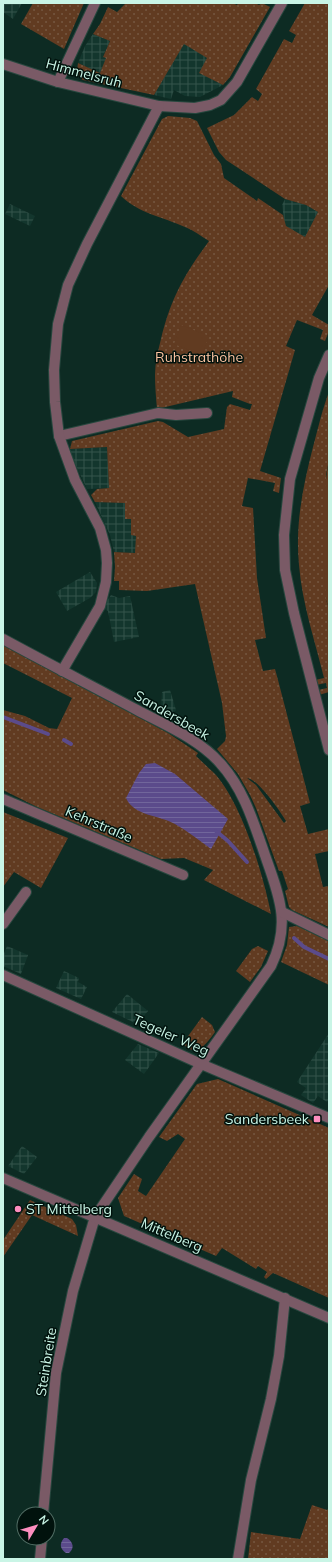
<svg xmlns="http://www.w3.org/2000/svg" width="332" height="1562" font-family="Mulish,sans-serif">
<defs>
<pattern id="industrial-grid" width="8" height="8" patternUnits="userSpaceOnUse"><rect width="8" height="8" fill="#13362d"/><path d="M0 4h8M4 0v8" fill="none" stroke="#34544b"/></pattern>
<pattern id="grass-dots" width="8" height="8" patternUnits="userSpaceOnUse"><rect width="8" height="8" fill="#613b21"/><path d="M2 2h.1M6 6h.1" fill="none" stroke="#765841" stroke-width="1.8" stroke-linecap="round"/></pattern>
<pattern id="water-rules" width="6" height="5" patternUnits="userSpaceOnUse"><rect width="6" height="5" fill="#5b4b8b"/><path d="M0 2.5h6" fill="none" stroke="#71669b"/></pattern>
</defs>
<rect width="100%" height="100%" fill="#0d2b23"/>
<g fill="url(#industrial-grid)">
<polygon points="3,3 22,3 13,19 3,12"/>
<polygon points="93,34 110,41 103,56 107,58 100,73 78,63 85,46"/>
<polygon points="184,43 208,58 200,73 223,85 200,97 185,96 174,90 171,99 154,95"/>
<polygon points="285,199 306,205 318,212 305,237 285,226 282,205"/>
<polygon points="10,204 35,216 30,226 5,214"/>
<polygon points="107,447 109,488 87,489 70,453 70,449"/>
<polygon points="95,502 125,503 125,519 131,519 131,535 136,535 136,553 114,552 110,535"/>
<polygon points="90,572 97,583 96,592 90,598 67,611 56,592"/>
<polygon points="111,595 119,598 130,596 139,637 114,642 108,611 102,608"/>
<polygon points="170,690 176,710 172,715 161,710 162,692"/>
<polygon points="7,946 28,955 21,974 3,966 3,956"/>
<polygon points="64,971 79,978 78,982 87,987 81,999 56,988"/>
<polygon points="127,994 148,1011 137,1024 112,1012"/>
<polygon points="329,1033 329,1098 327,1102 318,1096 313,1103 301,1095 306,1088 297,1082"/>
<polygon points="138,1044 159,1053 144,1074 125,1060"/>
<polygon points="22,1146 37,1157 24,1174 8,1166"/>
</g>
<g fill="url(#grass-dots)" fill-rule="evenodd">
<polygon points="33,3 84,3 64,49 21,24"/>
<path d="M126,3H232L237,5L238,3H255L259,5L262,3L270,7L230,77L223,85L199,73L207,58L184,44L154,95L83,80C76,76 77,70 78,63L100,73L106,58L103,57L110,41L93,34L100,24L108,7L117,12Z"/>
<path d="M305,3H329V285L312,315L329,325V331L325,341L320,339L323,330L297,320L286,346L295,350L260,471L281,478L279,493L273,491L275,483L248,478L242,506L253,508L257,578L266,638L255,640L263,671L275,669L278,680L310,803L300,806L308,834L329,829V851L315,854L323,887L329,886V927L292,910L289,907L285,891L288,889L282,871H279L256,808L250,795L238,774L217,749L225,741L226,736L222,703L195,584L147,591L119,590V581H114L115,567L114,552L135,553L136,536L131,535V519H125V503L95,502L91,495L97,489L109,488L107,447L70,449L72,441L158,421L163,422L188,437L224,429L227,407L230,404L250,410L252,404H250L232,397L233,391L157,409C156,398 155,386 155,375C155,363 158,351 161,339C171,298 184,275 209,241C201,236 193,230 185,227C163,217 138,213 121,196L162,119L168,116L190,118L197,121L214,155L221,164L224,178L257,201L258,198L283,215L286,226L305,237L318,212L306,205L285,199L226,160L219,152L207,128L234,115L252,97L258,101L262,94L256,89L284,39L292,43L296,35L289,31ZM247,778C258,779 280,811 286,821L284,823L256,785Z"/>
<path d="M329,392V460L326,475V600L329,608V692L319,695L318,690L327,688L326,683L316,685L315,680L324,678C315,641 302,603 299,565C295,524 303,486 313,447C318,429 322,410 329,392Z"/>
<path d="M3,645L168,733L198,753L196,756C203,763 210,769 216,775C243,807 263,874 271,914L204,880L213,870L184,858L161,859L37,807L3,790V710L25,716L49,728L57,729L72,698L3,663Z"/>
<polygon points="3,812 68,838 41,888 14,872 3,887"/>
<polygon points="297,926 329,941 329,985 281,962 287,945 289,927"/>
<polygon points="258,946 268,951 261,967 250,982 236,971 252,949"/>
<path d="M202,1017L212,1025L215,1032C208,1042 195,1060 183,1043Z"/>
<polygon points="218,1079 329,1128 329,1298 273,1273 266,1279 264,1277 267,1272 258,1266 256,1269 222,1248 216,1256 124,1216 118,1198 134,1174 142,1179 138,1191 146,1196 185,1139 178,1134 167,1141 159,1137 197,1084"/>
<polygon points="30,1200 72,1219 76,1225 78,1236 32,1215 3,1257 3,1240"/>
<polygon points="312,1505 327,1510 329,1508 329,1559 248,1559 251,1532 300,1539"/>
</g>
<g fill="#613b21">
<polygon points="181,325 209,336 202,355 174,344"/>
<path d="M329,460V608L326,600C323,554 320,506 329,460Z"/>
</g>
<g fill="url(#water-rules)">
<path d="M155,763L175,774L228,819L211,849C199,840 187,831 175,824C159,815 134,816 126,798L139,773L146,764Z"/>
<path d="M64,1538H67C73,1542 75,1548 69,1553H66C60,1549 59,1544 64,1538Z"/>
</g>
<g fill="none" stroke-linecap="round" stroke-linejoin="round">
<g stroke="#5b4b8b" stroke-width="4">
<polyline points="3,717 48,734"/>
<polyline points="64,740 71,744"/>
<polyline points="216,831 228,841 247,862"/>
<polyline points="294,938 304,947 329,959"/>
</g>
<g stroke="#27473e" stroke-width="12">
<g id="minor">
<polyline points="3,64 58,82 159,106 195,108 210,105 221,100 237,82 282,3"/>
<polyline points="58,82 95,3"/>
<polyline points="329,355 319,378 290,479 284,535 285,570 294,613 329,750"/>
<polyline points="59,436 158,413 176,415 207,413"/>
<path d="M3,639C47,663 92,686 137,710C165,725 199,739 220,763C245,790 255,827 267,861C281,900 290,927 271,966L149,1137L95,1217L73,1291L56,1373L43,1514"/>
<polyline points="62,671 100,606 106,582 107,563 106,550 100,528 75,480 59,436 55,402 54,370 58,324 68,285 87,244 159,106"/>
<polyline points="3,799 183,875"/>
<polyline points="282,912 329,935"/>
<polyline points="3,924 26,892"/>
<polyline points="3,975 201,1064 329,1118"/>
<polyline points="3,1178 329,1318"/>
<polyline points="40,1559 42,1538"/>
<polyline points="238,1559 251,1480 271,1399 279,1356 285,1298"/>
</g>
</g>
<use href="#minor" stroke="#7a5a66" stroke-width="10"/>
</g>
<g fill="#fd8ebf" stroke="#01120d" stroke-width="1.5">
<rect x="313" y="1115" width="8" height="8" rx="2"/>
<circle cx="18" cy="1209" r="4"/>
</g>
<g text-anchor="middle" stroke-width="3" stroke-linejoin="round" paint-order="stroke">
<g font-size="14" fill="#c9f5e6" stroke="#01120d">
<text transform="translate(84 73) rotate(15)" y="5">Himmelsruh</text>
<text transform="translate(172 715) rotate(30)" y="5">Sandersbeek</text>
<text transform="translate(99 824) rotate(23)" y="5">Kehrstraße</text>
<text transform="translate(171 1035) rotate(24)" y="5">Tegeler Weg</text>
<text transform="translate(172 1235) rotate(23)" y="5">Mittelberg</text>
<text transform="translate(46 1362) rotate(-81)" y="5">Steinbreite</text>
</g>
<g font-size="14" fill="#fcc3a1" stroke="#01120d">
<text x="199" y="362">Ruhstrathöhe</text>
</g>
<g font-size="14" fill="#c9f5e6" stroke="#01120d" text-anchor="end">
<text x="309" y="1124">Sandersbeek</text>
<text x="26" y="1214" text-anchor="start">ST Mittelberg</text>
</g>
</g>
<rect width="332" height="1562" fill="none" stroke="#c9f5e6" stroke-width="8"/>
<g transform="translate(36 1526) rotate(52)"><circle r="19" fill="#01120d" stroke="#516d64"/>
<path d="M0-3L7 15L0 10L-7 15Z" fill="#fd8ebf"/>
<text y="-6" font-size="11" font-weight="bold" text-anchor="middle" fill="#c9f5e6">N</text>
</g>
</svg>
